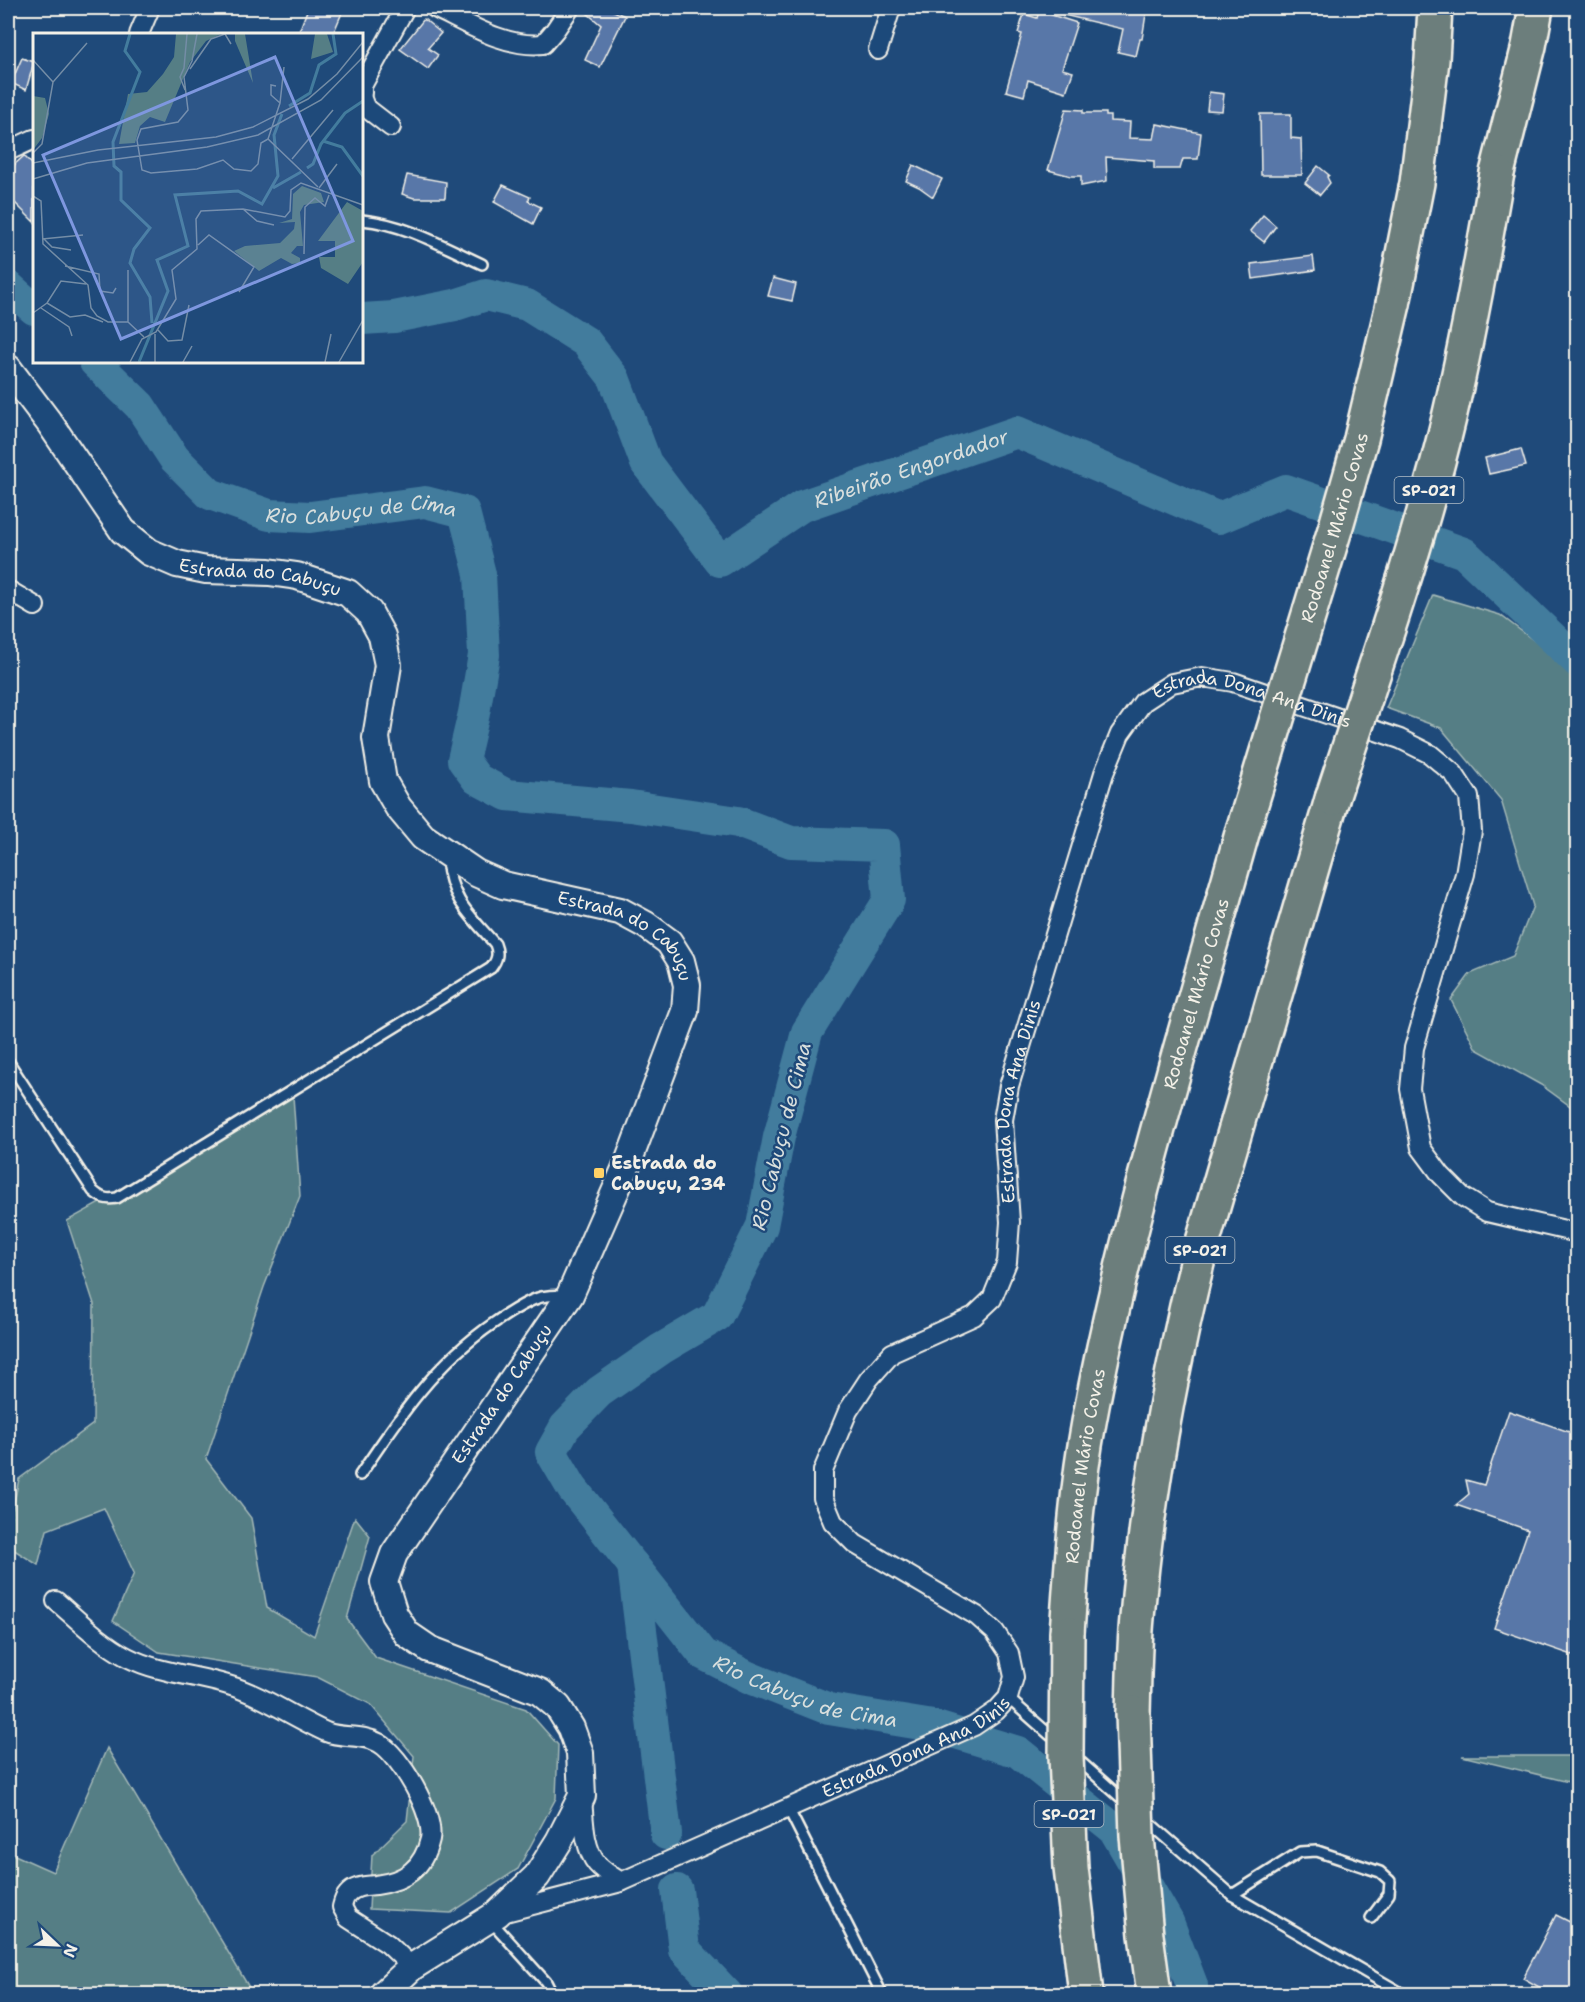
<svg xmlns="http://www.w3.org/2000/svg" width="1585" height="2002" font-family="'Shantell Sans',sans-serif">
<rect width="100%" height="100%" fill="#1f4a7a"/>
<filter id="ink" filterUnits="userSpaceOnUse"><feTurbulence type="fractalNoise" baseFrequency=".0167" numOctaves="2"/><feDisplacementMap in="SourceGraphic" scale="12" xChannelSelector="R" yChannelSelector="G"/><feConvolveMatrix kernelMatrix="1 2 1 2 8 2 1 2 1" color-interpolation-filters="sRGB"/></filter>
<g filter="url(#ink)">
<g fill="#557e85" stroke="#a4b8b6" stroke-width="1.5">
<polygon points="1433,595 1500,615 1577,673 1577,1111 1541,1085 1476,1049 1451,1000 1470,974 1513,956 1533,906 1501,800 1441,728 1386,708"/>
<polygon points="293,1096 300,1196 264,1287 206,1459 251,1518 267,1608 314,1636 355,1517 370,1536 347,1619 376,1658 526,1709 558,1745 556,1798 518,1869 451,1913 369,1909 372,1855 407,1821 414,1756 370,1704 317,1677 159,1652 113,1621 134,1573 104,1508 47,1530 38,1565 8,1546 8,1530 19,1479 93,1424 94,1304 67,1221"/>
<polygon points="107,1748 253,1994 8,1994 8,1852 53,1872"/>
<polygon points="1462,1756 1577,1756 1577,1784"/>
</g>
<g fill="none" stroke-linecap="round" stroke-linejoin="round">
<g stroke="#437c9d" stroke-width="32">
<polyline points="8,286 34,309"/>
<path id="s1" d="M362,319L394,317L455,305L486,295L527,305L586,342L614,378L646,463L720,561L802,506L1017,432L1219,518L1286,490L1464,553L1578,662"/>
<path id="s2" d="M95,362L140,406L174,458L210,494L269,515L310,517L425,502L464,512L480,574L484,655L474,713L463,760L477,779L507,795L631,806L738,822L791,842L884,845L889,900L807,1032L779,1137L762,1226L717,1316L661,1349L599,1392L565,1427L551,1452L572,1488L703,1654L748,1677L829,1709L933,1726L1018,1752L1114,1829L1168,1922L1192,1985V1994"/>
<polyline points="633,1565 666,1834"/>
<polyline points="677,1890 684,1949 727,1994"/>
</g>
</g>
<g fill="#5977a8" stroke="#f4f1e8" stroke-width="1.5">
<polygon points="308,8 344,8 333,34 298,34"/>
<polygon points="581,8 607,8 625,16 600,67 585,60 601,25"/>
<polygon points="1056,8 1147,8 1142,39 1140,39 1136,56 1118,52 1123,29 1055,13"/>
<polygon points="1039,11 1077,23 1062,69 1073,72 1066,92 1028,80 1024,96 1006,91 1022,34 1018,33 1024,14 1037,18"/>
<polygon points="424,19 441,33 428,48 438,55 428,69 400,49"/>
<polygon points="22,58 34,62 26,90 11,83"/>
<polygon points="1209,92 1224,94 1222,111 1207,110"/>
<polygon points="1066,109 1083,110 1083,113 1106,113 1106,116 1110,116 1110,121 1130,122 1129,138 1154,139 1157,124 1201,133 1198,159 1183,159 1180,169 1154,169 1154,161 1106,157 1107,181 1081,186 1081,176 1071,176 1048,170"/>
<polygon points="1260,114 1291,114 1291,138 1301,139 1302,175 1261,175"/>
<polygon points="24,156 34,166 34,222 8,196 8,176 15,164"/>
<polygon points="913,165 942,179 933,197 919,187 906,181"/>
<polygon points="1318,166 1329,175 1327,177 1330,183 1320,195 1305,183"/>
<polygon points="407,175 446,182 445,198 414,198 402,194"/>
<polygon points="503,185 530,197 528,201 541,207 533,224 494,202"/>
<polygon points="1263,215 1276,226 1264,242 1250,231"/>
<polygon points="1313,256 1315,270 1253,279 1251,264"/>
<polygon points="773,278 796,284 792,301 768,296"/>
<polygon points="1521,449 1526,466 1489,474 1485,458"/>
<polygon points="1509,1411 1578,1435 1578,1657 1494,1628 1528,1530 1456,1505 1469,1494 1466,1480 1484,1485"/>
<polygon points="1556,1915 1578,1926 1578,1995 1553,1995 1523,1978"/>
</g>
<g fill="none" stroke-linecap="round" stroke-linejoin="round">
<g stroke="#f4f1e8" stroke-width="14">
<g id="service">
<path d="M362,220C405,224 443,246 482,264"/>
<path d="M8,1061L93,1191C101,1198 106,1200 117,1198L491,968C497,960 499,954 495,944C470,915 451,900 447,860"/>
<path d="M360,1475C399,1417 435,1363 494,1323C507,1314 523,1303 538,1298C546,1295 557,1296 565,1295"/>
<polyline points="1008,1698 1058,1742"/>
<polyline points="1075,1757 1128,1804"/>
<polyline points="788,1808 882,1994"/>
<polyline points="1145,1819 1232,1895 1403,1994"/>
<polyline points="1232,1895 1300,1852 1317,1851 1380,1872 1390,1881 1389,1894 1371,1918"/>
<polyline points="491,1921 546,1982 552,1994"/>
</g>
</g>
<g stroke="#f4f1e8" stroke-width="22">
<g id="minor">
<path d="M435,8C468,24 506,48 543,44L555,30L570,8"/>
<polyline points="139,34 150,8"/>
<polyline points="878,50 891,8"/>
<polyline points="362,93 362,86 405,8"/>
<polyline points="362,99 365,107 391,127"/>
<polyline points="8,151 34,139"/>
<polyline points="8,590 35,606"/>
<path d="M56,1601C79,1621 101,1643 127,1657C158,1673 196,1675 228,1685C262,1695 293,1717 326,1732C343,1739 361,1733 379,1743C400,1755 435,1815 430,1839C423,1869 405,1881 376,1885C365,1886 354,1886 347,1895C344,1898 343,1903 342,1907L348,1918L388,1944L412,1967"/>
<path d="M582,1798C584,1818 583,1847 597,1864C603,1871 613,1877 621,1882"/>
<path id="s3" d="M498,1914L621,1882L974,1726L996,1711L1008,1698L1014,1677L1009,1653L995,1632L977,1616L855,1544L833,1522L823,1498V1471L848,1411L869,1379L892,1353L974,1316L992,1299L1007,1262L1010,1222L1003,1120L1009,1086L1104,773L1120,734L1143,702L1172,683L1202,677L1233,682L1400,739L1430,754L1454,774L1469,797L1472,831L1465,874L1414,1048L1410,1089L1421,1148L1441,1175L1463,1197L1487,1212L1578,1233"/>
</g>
</g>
<g stroke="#f4f1e8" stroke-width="30">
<g id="secondary">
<path id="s4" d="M8,368L51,425L123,531L149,552L177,564L206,570L269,572L297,576L348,593L369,612L382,636L388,665L376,738L383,781L398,807L423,837L476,873L503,885L620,911L646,925L669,942L681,961L687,985L685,1011L629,1160L570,1295L394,1554L384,1582L394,1614L407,1634L429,1649L540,1692L558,1707L571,1728L580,1753L582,1796L559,1841L537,1876L497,1914L412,1967L383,1994"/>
</g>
</g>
<g stroke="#f4f1e8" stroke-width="38">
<g id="motorway">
<polyline points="1497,173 1529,46 1536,8"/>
<polyline points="1393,304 1417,183 1432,60 1435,8"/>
<path id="s5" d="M1067,1633C1072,1563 1076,1492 1089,1422C1126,1221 1188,1026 1243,830"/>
<path d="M1133,1713C1134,1682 1134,1649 1137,1618C1147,1495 1170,1374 1199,1255L1332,799"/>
</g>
</g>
<use href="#service" stroke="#1f4a7a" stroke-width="9"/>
<use href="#minor" stroke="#1f4a7a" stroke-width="18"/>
<use href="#secondary" stroke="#1f4a7a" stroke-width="26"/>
<use href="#motorway" stroke="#6c7e7c" stroke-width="33"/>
<g stroke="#f4f1e8" stroke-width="38" stroke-linecap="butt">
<g id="motorway-bridge">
<path d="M1332,799C1373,673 1418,547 1449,418C1468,337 1483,255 1497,173"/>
<path id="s6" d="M1243,830L1336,526L1361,439L1393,304"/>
<polyline points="1067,1633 1066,1756 1071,1868 1086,1994"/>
<polyline points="1133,1713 1137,1836 1146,1935 1154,1994"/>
</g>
</g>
<use href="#motorway-bridge" stroke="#6c7e7c" stroke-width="33"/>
</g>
</g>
<rect fill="#ffd166" stroke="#1f4a7a" stroke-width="2" x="593" y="1167" width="12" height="12" rx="3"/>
<g text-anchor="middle" stroke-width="5" stroke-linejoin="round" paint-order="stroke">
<g fill="#1f4a7a" stroke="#b4bfc7" stroke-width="1.5">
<rect x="1394.5" y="477" width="69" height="26" rx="4.5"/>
<rect x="1165.5" y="1237" width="69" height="26" rx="4.5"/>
<rect x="1034.5" y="1801" width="69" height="26" rx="4.5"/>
</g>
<g font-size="16" font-weight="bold" fill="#f4f1e8">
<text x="1429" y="496">SP-021</text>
<text x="1200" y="1256">SP-021</text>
<text x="1069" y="1820">SP-021</text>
</g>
<g font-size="18" fill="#f4f1e8" stroke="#1f4a7a">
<text dy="6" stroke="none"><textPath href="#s6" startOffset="316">Rodoanel Mário Covas</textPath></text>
<text dy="6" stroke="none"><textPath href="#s4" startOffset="348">Estrada do Cabuçu</textPath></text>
<text dy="6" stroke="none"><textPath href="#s3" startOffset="1874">Estrada Dona Ana Dinis</textPath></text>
<text dy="6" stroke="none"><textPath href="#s4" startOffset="942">Estrada do Cabuçu</textPath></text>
<text dy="6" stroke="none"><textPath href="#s5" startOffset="654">Rodoanel Mário Covas</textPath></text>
<text dy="6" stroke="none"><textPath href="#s3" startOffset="1334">Estrada Dona Ana Dinis</textPath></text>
<text transform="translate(502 1394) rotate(-56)" y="6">Estrada do Cabuçu</text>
<text dy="6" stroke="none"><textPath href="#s5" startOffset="168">Rodoanel Mário Covas</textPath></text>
<text dy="6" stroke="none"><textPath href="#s3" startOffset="452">Estrada Dona Ana Dinis</textPath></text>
</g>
<g font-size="18" font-weight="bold" fill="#f4f1e8" stroke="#1f4a7a" text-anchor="start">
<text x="611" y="1169">Estrada do<tspan x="611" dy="21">Cabuçu, 234</tspan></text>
</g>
<g font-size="20" font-style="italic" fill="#d9dfdd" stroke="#1f4a7a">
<text dy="7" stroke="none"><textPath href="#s1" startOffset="712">Ribeirão Engordador</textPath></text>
<text dy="7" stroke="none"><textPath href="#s2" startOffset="332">Rio Cabuçu de Cima</textPath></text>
<text transform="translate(781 1136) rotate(-76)" y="7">Rio Cabuçu de Cima</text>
<text dy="7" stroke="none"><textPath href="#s2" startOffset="2220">Rio Cabuçu de Cima</textPath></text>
</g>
</g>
<g transform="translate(33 33)">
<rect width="330" height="330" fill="#1f4a7a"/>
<path d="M143,1H188L173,8L157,29L132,89L117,84L107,93L102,110L86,111L95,61L114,59L130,41L141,24ZM202,1H212L220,50L202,8ZM282,1H294L300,19L278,26ZM0,63L12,65L16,81L9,105L0,117ZM269,153L288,160L291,169L271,172L267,179L270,213H264L258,220L267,225V230L259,231L248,225L226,238L201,218L212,213L247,210L261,196L262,189L246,190L259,186L260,161ZM314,169L330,178V229L315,251L288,235L286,224H302V208H285Z" fill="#557e85"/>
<path fill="none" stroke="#437c9d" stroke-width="3" d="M97,1L92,18L107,39L80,109L81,133L88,139V167L117,195L101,216L97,230L117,264L119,290M256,73L277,60L286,32L303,21L300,1M290,108L309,114L330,143M274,135L280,131L288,111L312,80L330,68M240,155L268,139M106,329L135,258L124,227L155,213L142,162L205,158L229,171L245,143L241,102L249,81"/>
<path fill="none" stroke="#748da6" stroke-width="1.5" d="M164,1L159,28L151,44L155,77L145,89L108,96L104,107L109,137L118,140L164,136L190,127L201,136L218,138L225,131L228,110L235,106L285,154M0,27L20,49M157,36L178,6L192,1L198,11M243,53L238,52V62L247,70M152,57L147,44L151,35L154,1M235,106L247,70L251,34M0,120L9,111L20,49L54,10M259,126L300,77M0,130L65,117L183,104L220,94L275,66L304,41L330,9M0,146L54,130L174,114L225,102L288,67L330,24M286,155L304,131M0,163L8,168L10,211L55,252L58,275L64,283L75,289H95L111,304M210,176L224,188L241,192M9,206L50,202M11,206L19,214L38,217M165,212L176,202L221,234L206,259M271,221L272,174L282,165L292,173L296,162M32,233L66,241L67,258L80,260L83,255M95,237V289M14,270L37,284L52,282L70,289M8,275L36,294L39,303M0,280L14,270L28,248L53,251M125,297L135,308L149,307L156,272M122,301V329M97,329L109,306L123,299L143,266L139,237L164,216L163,186L168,178L210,176L252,184L257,178L258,157L268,150L330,172M150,329L159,313M292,329L298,301M306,329L330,287"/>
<path fill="#7e97df" fill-opacity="0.15" stroke="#7e97df" stroke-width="3" d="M242,24L320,208L88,306L10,122Z"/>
<rect width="330" height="330" fill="none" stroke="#f4f1e8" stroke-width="3"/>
</g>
<rect width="1585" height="2002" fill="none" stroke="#1f4a7a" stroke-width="30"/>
<rect x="15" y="15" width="1555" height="1972" fill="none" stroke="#f4f1e8" stroke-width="2" filter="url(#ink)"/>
<g transform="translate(57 1945) rotate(113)" stroke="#1f4a7a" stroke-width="4.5" paint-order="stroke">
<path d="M0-4.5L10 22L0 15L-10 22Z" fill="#f4f1e8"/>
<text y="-9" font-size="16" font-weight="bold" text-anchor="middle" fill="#f4f1e8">N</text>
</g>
</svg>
